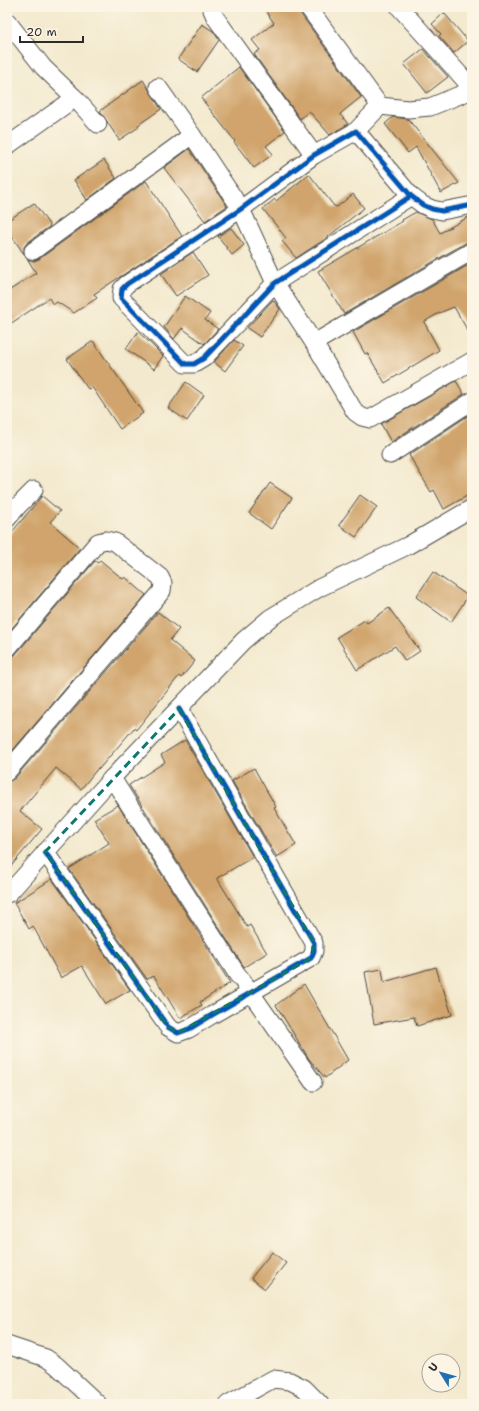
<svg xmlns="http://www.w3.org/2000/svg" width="479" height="1411" font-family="'Shantell Sans',sans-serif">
<rect width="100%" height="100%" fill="#fcf5e5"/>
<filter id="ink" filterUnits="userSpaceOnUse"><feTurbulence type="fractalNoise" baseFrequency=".025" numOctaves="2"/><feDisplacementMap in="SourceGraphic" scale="8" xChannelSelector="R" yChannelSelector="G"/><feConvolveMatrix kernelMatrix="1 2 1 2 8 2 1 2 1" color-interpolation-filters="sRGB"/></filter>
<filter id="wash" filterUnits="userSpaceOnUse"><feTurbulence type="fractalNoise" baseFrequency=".012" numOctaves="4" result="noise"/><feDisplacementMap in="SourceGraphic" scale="16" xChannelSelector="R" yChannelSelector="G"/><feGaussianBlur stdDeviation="0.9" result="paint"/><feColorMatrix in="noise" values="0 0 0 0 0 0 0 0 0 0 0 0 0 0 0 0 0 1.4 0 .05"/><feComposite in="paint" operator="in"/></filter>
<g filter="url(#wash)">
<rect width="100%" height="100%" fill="#f3e9ce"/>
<g id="blocks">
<g fill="#d0a46c">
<polygon points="263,7 298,7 300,13 361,97 340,114 348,124 330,135 309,111 300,119 254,54 260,50 252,40 274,23"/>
<polygon points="444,13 468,41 454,53 439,36 441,34 432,24"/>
<polygon points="202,24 213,31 219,40 197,72 178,59"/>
<polygon points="423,49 448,77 427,93 404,64"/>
<polygon points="239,67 285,131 266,146 273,154 254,168 234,142 235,141 201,98"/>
<polygon points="143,80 161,109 138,125 139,127 119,140 100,111"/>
<polygon points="393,117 408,119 459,183 441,193 416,147 408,153 385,124"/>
<polygon points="189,149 227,206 205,221 164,168"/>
<polygon points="104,160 116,178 87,200 74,180"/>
<polygon points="309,174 334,206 335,206 337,207 353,194 364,208 324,240 296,258 282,241 286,238 263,209 275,199 276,201"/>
<polygon points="146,181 182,236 94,294 97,298 74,313 57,302 53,305 49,298 7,326 7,292 36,273 27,258 34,261 39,259"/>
<polygon points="34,203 50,226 27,243 24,247 24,254 7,229 7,221"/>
<polygon points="416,212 432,219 440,233 472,215 472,241 467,242 344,314 318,271 403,221 402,220"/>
<polygon points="231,228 244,245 232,255 218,236"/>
<polygon points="193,252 208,275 176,296 161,274"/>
<polygon points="472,263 472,338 454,307 439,313 424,322 439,350 385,383 367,353 365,354 353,332"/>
<polygon points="185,296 210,313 205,320 218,329 204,344 182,328 174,339 164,327"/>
<polygon points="273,300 280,309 260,337 247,328"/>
<polygon points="138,332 146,339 163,356 154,369 126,349"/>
<polygon points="234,340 243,346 225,371 214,362"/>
<polygon points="93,341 143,413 120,429 92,387 88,389 67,359"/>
<polygon points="456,381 464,394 391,442 381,424"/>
<polygon points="186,382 204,395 187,421 168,408"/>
<polygon points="472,413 472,493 444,509 434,490 431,492 409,455"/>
<polygon points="270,483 292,498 271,529 249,513"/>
<polygon points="360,495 377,507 356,537 339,525"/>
<polygon points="42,496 60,511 50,522 80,548 7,634 7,538"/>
<polygon points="100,560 123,579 125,577 146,595 7,757 7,659 15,655 95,561 98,563"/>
<polygon points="433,572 468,596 451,622 416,597"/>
<polygon points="389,608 420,651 405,661 395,646 357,670 337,637 365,620 367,623"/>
<polygon points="158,612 179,629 170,640 195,661 181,678 179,676 136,730 134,728 99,769 98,768 81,789 56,768 20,811 42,829 7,871 7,782 15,778"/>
<polygon points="185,740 253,857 217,878 247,927 250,925 267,953 244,967 129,785 165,762 161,755"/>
<polygon points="254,768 276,807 274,808 296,845 277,857 270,846 232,781"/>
<polygon points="118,805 230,983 200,1002 202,1005 180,1018 154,976 147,979 69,869 109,843 94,819"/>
<polygon points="52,879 130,990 106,1004 82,966 61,978 33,926 29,929 14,903"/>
<polygon points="436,967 442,988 443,988 452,1015 417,1026 414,1017 374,1024 365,972 382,969 384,982"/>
<polygon points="304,984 348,1060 325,1078 309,1059 276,1005"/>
<polygon points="272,1252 286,1263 265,1289 251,1278"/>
</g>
</g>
</g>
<g filter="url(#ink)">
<use href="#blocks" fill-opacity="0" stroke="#494843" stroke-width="1"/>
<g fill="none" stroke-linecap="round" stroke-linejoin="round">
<g stroke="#494843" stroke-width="19">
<g id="street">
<polyline points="212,7 212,10 215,17 314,155"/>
<polyline points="308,7 380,106 356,131"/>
<polyline points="399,7 472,88"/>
<polyline points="7,21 43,67 75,98 98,124"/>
<polyline points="158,87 192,135 241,209 275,283 314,343 355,412 362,417 370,419 472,361"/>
<polyline points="380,106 408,109 430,107 472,90"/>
<polyline points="7,146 75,98"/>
<polyline points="411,196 275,283 204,358 194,364 185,364 121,298 122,289 127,284 241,209 314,155 356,131 411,196 423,205 432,209 442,211 468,206"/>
<polyline points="33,251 192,135"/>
<polyline points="314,343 472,251"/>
<polyline points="390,455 472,401"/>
<polyline points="7,519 18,506 34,490"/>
<polyline points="7,649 98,542 106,540 115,542 160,577 163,583 162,591 7,772"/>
<polyline points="112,778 237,974 242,980 313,1082"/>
<polyline points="45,852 168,1027 178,1033 189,1029 212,1015 311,958 314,951 314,943 179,709"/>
<polyline points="7,894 9,893 112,778 243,641 270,618 319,588 407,546 472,508"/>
<polyline points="7,1345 46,1358 56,1365 98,1404"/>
<polyline points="228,1404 273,1379 290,1381 304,1388 320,1404"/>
</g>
</g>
<use href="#street" stroke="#fff" stroke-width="17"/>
<g stroke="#fcf5e5" stroke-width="8">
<g id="cycleway">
<polyline points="411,196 275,283 204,358 194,364 185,364 121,298 122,289 127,284 241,209 314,155 356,131 411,196 423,205 432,209 442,211 468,206"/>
<polyline points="45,852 168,1027 178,1033 189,1029 212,1015 311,958 314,951 314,943 179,709"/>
</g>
</g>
<use href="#cycleway" stroke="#0057b8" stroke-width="5"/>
</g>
</g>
<path fill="none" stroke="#0f766e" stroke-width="3" stroke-dasharray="8 5" stroke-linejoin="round" d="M179,709L314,943L311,958L178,1033L168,1027L45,852Z"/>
<rect width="479" height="1411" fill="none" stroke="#fcf5e5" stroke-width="24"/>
<g transform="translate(441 1373) rotate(307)"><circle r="19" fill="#fcf5e5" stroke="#a8a49b"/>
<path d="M0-3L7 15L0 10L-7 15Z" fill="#1f6fb2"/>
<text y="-6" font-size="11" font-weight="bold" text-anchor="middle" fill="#2b2b2b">U</text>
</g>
<path d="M20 36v6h63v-6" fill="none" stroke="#2b2b2b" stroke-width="2"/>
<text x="26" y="36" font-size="12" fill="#2b2b2b" stroke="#fcf5e5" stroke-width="3" paint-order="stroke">20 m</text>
</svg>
